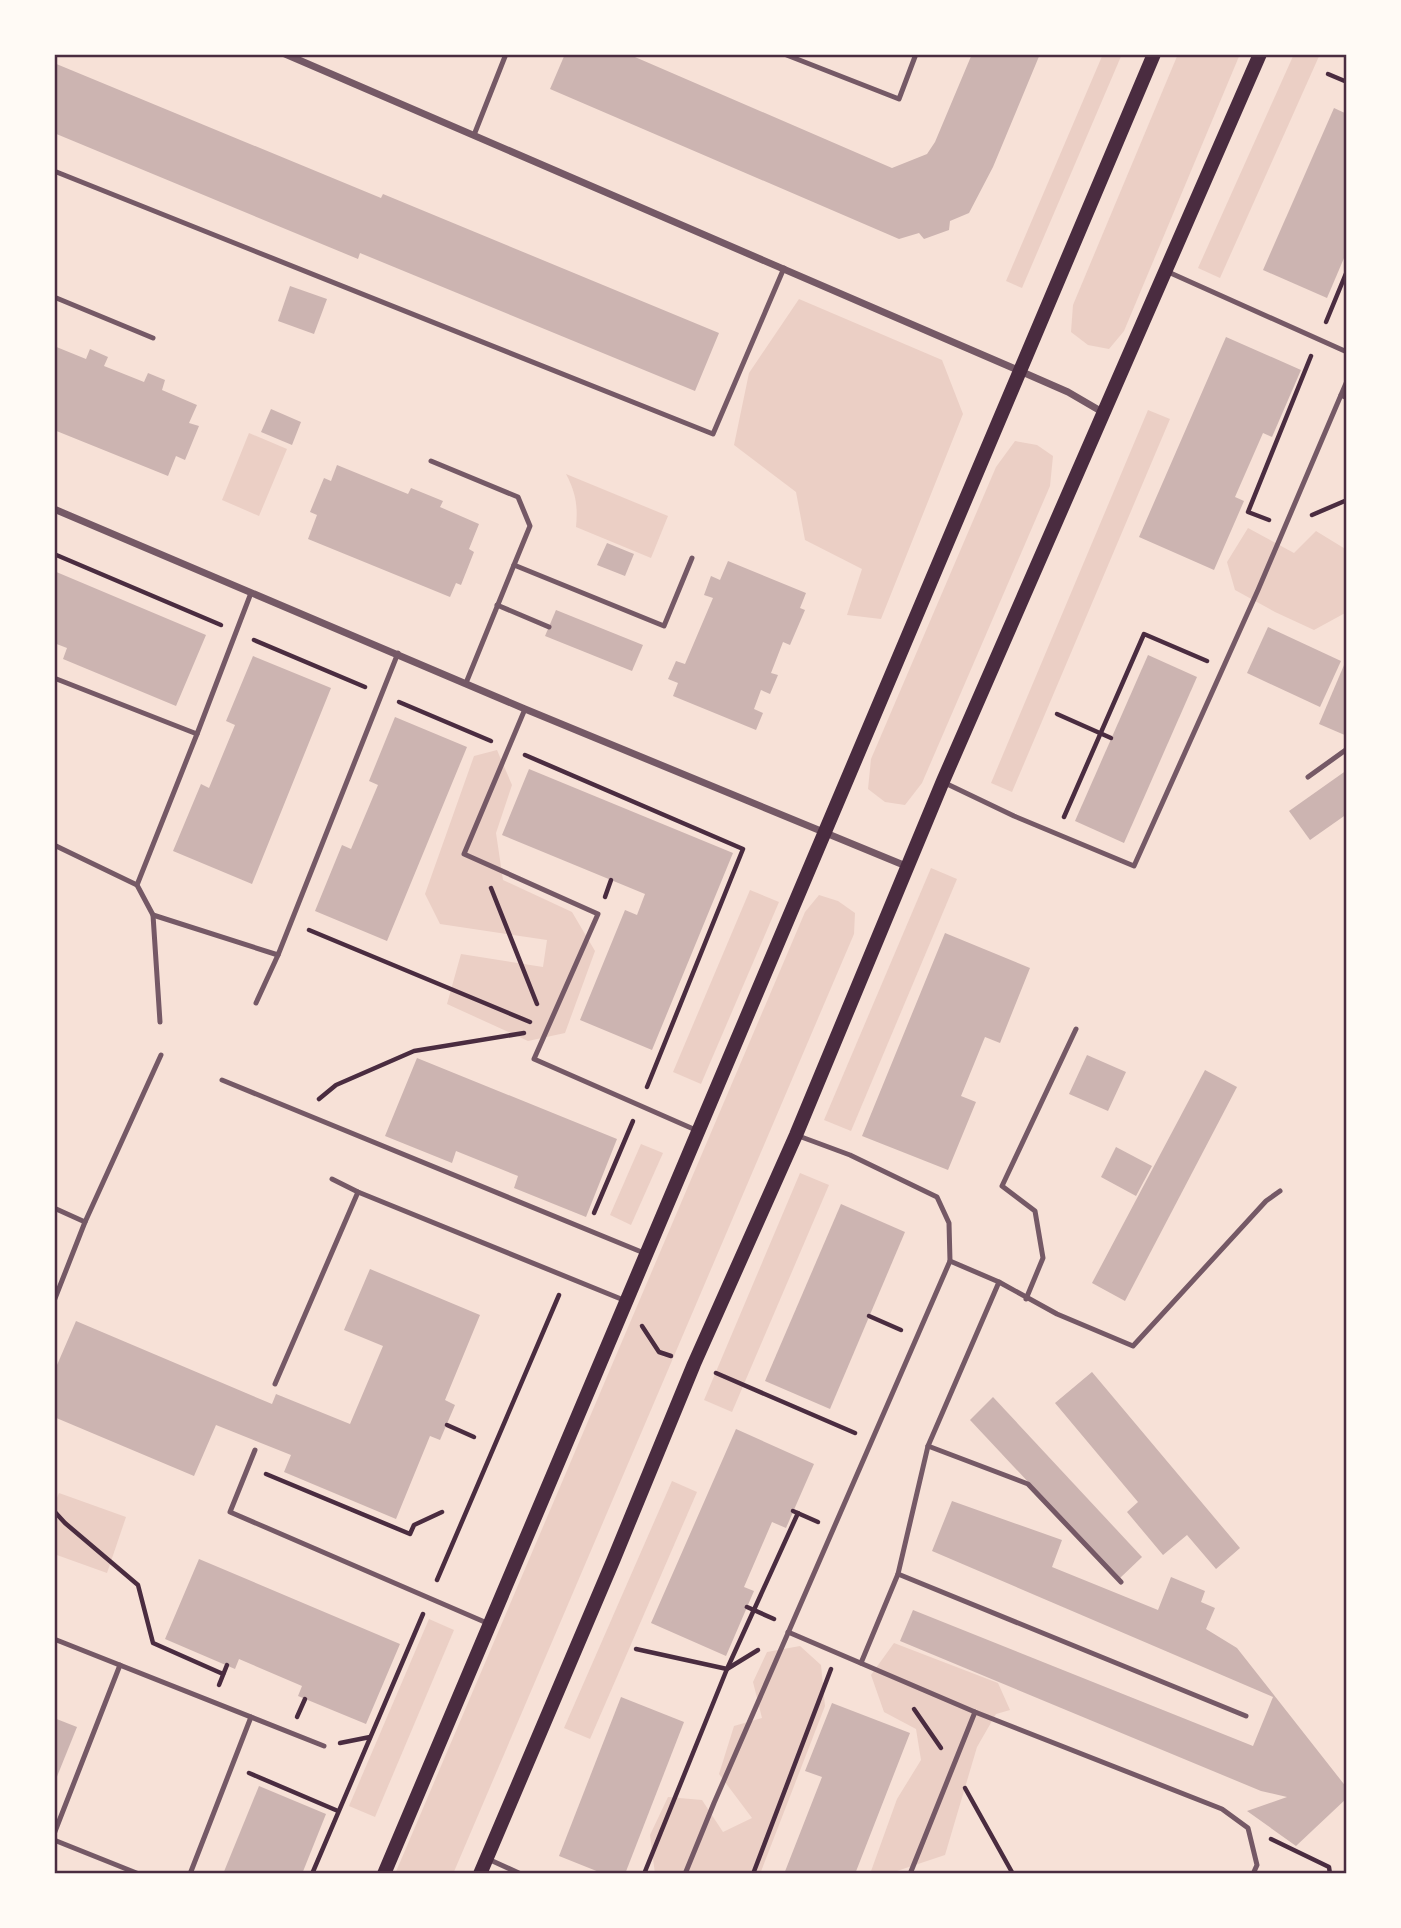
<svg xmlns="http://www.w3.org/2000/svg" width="1401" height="1928" font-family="'Exo 2',sans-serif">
<rect width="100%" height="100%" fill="#f7e1d7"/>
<g fill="#ebcfc5">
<polygon points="1103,54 1122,54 1022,288 1006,281"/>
<polygon points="1178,54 1240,54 1124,331 1109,349 1088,345 1071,332 1073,305"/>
<polygon points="1294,54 1320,54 1220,278 1198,268"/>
<polygon points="799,299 942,360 963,414 881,619 847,615 862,569 805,540 796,492 734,445 749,373"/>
<polygon points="1148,410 1170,419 1012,792 991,783"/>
<polygon points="249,433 287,449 259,516 222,500"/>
<polygon points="1015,441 1037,445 1053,456 1050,486 922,783 905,805 885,802 868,789 871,759 996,467"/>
<path d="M566,474L668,516L651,558L576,527C578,506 576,493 566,474Z"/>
<polygon points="1248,528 1294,553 1316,531 1347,550 1347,612 1314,630 1275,612 1235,590 1227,562"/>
<polygon points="497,750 512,785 496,833 503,880 572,912 595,951 565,1033 528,1041 447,1004 461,954 543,967 547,940 440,924 425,894 474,756"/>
<polygon points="931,868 957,879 851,1131 824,1120"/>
<polygon points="750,890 779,902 701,1084 673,1072"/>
<polygon points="819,895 838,901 855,913 854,934 453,1874 395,1874 805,912"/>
<polygon points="641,1144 663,1153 631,1225 610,1215"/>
<polygon points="800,1173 829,1185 732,1412 704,1400"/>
<polygon points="672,1481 697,1492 590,1739 564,1728"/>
<polygon points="59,1493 126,1517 107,1573 54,1554 54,1505"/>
<polygon points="429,1619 454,1630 375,1817 349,1806"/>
<polygon points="894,1643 998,1683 1010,1710 996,1714 977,1747 945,1855 897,1871 896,1874 870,1874 897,1799 921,1760 916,1729 884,1712 871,1675"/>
<polygon points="800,1646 821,1665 825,1706 760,1874 655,1874 650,1835 668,1797 702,1800 723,1832 752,1818 719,1774 734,1726 762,1718 753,1682 767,1652"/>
</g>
<g fill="#ccb4b1">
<polygon points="565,54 628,54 892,168 927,154 935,142 972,54 1040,54 993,167 969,213 950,221 949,230 924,239 919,233 899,239 550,89"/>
<polygon points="54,63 381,198 383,194 719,333 695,391 360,253 358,259 54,133"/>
<polygon points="1334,108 1347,114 1347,251 1327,298 1263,270"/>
<polygon points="290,286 327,299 314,334 278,321"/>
<polygon points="1226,337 1301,370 1272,437 1263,433 1235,497 1244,501 1214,570 1139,537"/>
<polygon points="54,346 86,359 90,349 108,357 104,366 144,382 148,373 165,380 162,390 197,405 189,423 199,426 185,460 176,456 168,476 54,430"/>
<polygon points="271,409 301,422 292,445 261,432"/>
<polygon points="337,465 408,494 411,488 443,501 440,507 479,524 469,549 474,552 461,585 456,583 450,597 308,539 317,515 310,512 324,478 331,481"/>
<polygon points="607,543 634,554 625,576 597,565"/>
<polygon points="728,561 806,593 800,608 805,610 790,645 783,642 771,673 778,675 770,694 761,690 754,709 763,713 756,730 673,696 678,683 668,679 676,661 685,664 713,598 704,595 711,576 720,580"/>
<polygon points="54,571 206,635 176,706 63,659 67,648 54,643"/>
<polygon points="556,610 643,645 632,671 545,636"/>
<polygon points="1268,627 1341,661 1320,707 1247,673"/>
<polygon points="1148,655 1197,677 1124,843 1075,821"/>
<polygon points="253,656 331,688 252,884 173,851 201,784 209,788 235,725 226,721"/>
<polygon points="1347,658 1347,736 1319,724"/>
<polygon points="395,717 467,747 387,941 315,911 342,845 351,849 378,785 369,781"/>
<polygon points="529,769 733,853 652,1050 580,1020 625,910 637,915 645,894 502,835"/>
<polygon points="1347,770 1347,814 1310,840 1289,811"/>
<polygon points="945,933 1030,968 1000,1043 985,1037 961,1096 976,1102 948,1170 862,1136"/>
<polygon points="1087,1055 1126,1072 1108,1111 1069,1094"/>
<polygon points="417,1058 617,1139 586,1217 514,1188 518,1176 456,1151 452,1163 385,1136"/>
<polygon points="1205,1070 1237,1087 1125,1301 1092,1283"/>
<polygon points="1116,1147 1152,1166 1136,1196 1101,1177"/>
<polygon points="841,1204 905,1232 830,1409 765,1381"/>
<polygon points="370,1269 480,1315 445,1400 455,1405 440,1440 430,1436 396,1519 284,1472 291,1455 216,1425 194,1476 54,1417 54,1372 76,1321 272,1404 276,1394 350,1424 383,1346 344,1330"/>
<polygon points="1092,1372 1240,1548 1216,1569 1187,1535 1163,1555 1127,1512 1138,1502 1055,1403"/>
<polygon points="993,1397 1142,1557 1119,1579 970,1420"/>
<polygon points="736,1429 814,1464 786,1528 772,1522 744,1587 754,1591 726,1656 651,1623"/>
<polygon points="952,1501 1062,1540 1052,1567 1158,1610 1171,1577 1205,1591 1201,1602 1215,1608 1206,1629 1237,1648 1347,1788 1347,1798 1296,1846 1247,1811 1287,1797 1261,1791 900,1641 913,1610 1253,1746 1273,1697 932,1551"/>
<polygon points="199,1559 400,1644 366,1724 298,1696 302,1686 239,1659 235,1669 165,1639"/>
<polygon points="621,1697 684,1722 625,1874 604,1874 559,1856"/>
<polygon points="832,1703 910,1733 855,1874 784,1874 822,1777 805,1771"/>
<polygon points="54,1718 77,1727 54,1784"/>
<polygon points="259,1786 326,1814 302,1874 223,1874"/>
</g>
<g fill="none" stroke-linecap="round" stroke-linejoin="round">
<g stroke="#4a2c40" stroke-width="4.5">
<polyline points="1328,74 1347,82"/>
<polyline points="1326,322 1347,271"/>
<polyline points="1312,515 1347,500"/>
<polyline points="1269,520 1248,512 1311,356"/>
<polyline points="54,554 221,625"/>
<polyline points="254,640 365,687"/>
<polyline points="399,702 491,741"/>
<polyline points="1057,714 1111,738"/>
<polyline points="525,755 743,849 647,1087"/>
<polyline points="1064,817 1144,634 1207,661"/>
<polyline points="491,888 537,1004"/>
<polyline points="605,897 611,880"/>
<polyline points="309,930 530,1022"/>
<polyline points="319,1099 336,1085 414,1051 524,1033"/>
<polyline points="594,1213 633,1121"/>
<polyline points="869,1316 901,1330"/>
<polyline points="642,1326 659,1352 671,1356"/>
<polyline points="716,1373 855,1433"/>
<polyline points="447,1425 474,1437"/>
<polyline points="266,1474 410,1534 414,1525 442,1512"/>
<polyline points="54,1511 65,1523 138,1585 153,1643 223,1674"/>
<polyline points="793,1511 818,1522"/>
<polyline points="437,1580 559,1295"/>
<polyline points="747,1607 774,1619"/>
<polyline points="636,1649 727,1669 758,1650"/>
<polyline points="219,1685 227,1665"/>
<polyline points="914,1709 941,1748"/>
<polyline points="297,1717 305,1699"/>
<polyline points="340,1743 370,1737"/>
<polyline points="249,1773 338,1811"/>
<polyline points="965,1788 1013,1874"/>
<polyline points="1271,1839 1329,1867 1330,1874"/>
<polyline points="312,1874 423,1614"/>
<polyline points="644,1874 727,1669 798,1513"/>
<polyline points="753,1874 831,1669"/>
</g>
<g stroke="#755966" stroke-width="5">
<polyline points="784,54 899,99 916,54"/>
<polyline points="474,135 506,54"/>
<polyline points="54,171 713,434 784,268"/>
<polyline points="1166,271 1347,352"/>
<polyline points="54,297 153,338"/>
<polyline points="1347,381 1341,395 1347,398"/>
<polyline points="431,461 518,497 530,526 514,565"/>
<polyline points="497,605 549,627"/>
<polyline points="54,678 197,734 251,593"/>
<polyline points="466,683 514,565 664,626 692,558"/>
<polyline points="525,709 464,854 598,914 534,1059 698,1131"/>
<polyline points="1308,777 1347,749"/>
<polyline points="945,783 1014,816 1134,866 1258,590 1341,395"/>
<polyline points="54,845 137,885 153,915 160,1022"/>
<polyline points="137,885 197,734"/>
<polyline points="153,915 278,955 398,653"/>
<polyline points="256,1003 278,955"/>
<polyline points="222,1080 644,1253"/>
<polyline points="796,1135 850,1155 937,1197 949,1223 950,1261 999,1282 1057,1314 1133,1346 1266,1201 1280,1191"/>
<polyline points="332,1179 358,1192 626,1301"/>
<polyline points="54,1208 85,1222"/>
<polyline points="1026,1299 1043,1258 1035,1211 1002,1186 1076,1029"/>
<polyline points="54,1301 85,1222 161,1055"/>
<polyline points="275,1384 358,1192"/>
<polyline points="928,1446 1028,1484 1121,1582"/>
<polyline points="255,1450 230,1512 487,1623"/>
<polyline points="898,1574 1246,1716"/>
<polyline points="788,1632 975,1712 1222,1809 1248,1828 1257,1865 1253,1874"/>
<polyline points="54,1639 324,1746"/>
<polyline points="861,1663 898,1574 928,1446 999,1282"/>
<polyline points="54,1834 120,1665"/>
<polyline points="54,1840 139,1874"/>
<polyline points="488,1859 521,1874"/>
<polyline points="190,1874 251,1717"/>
<polyline points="685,1874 714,1803 950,1261"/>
<polyline points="910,1874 975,1712"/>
</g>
<g stroke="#755966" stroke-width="7">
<polyline points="285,54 1020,371 1068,392 1104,413"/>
<polyline points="54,509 525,709 906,866"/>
</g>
<g stroke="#4a2c40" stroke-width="14">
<polyline points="384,1874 1154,54"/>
<polyline points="480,1874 613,1561 694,1364 796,1135 943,781 1260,54"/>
</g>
</g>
<rect width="1401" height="1928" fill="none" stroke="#fffaf5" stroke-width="112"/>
<rect x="56" y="56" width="1289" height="1816" fill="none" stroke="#4a2c40" stroke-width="2.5"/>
</svg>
